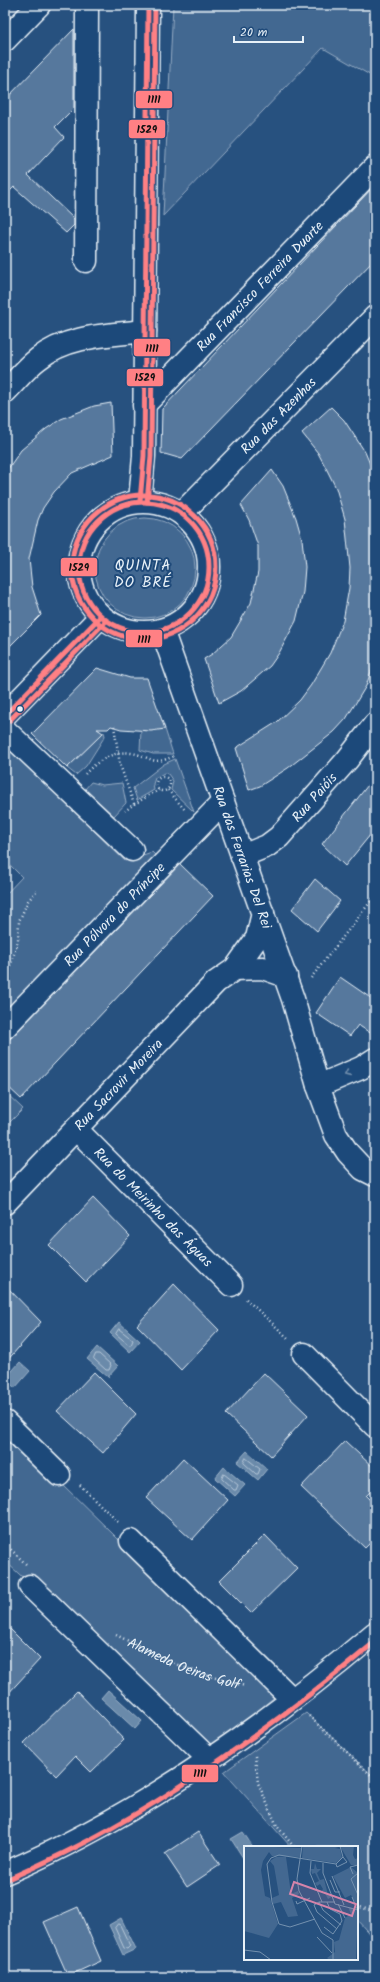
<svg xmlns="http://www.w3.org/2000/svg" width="380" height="1982" font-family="Kalam,sans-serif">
<rect width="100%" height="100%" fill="#27517f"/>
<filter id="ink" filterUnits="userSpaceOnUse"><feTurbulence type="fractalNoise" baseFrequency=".025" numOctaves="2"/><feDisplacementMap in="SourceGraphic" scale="8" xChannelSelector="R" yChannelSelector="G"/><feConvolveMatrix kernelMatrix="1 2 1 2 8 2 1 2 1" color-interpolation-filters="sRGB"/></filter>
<g filter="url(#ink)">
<g fill="#436891" stroke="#96acc4">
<polygon points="173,5 375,5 375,78 323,48 163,216"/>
<circle cx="145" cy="568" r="50"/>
<polygon points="165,729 173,754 153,754 140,750 141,730"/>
<polygon points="104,732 105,736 86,766 76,775 67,768"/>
<polygon points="8,747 125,861 152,852 157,857 5,1015 5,895 22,877 5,860 5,751"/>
<polygon points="175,759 194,812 171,790 173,781 168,774 164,773 155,778 153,784 154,790 137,800 133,788 164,764"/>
<polygon points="91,782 102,785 122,783 126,803 114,816 85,789"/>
<polygon points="5,1092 23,1109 5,1127"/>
<polygon points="5,1428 277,1695 209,1750 5,1561"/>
<polygon points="306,1713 375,1778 375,1940 357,1920 357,1847 291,1847 224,1772"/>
</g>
<g fill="#6b8aaa" stroke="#9db3c9">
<polygon points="119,1322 140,1341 130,1352 110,1333"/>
<polygon points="97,1347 118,1366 108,1377 87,1359"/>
<polygon points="20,1362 30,1371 15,1388 5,1379"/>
<polygon points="247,1451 267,1469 258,1480 237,1462"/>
<polygon points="224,1467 245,1485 235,1496 215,1478"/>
<polygon points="108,1690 142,1721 135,1729 101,1698"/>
<polygon points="243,1832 253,1847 245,1847 245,1861 231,1839"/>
<polygon points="121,1918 136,1949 123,1955 109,1925"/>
</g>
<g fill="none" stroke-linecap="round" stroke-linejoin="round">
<g stroke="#b6c8d9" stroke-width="1">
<polygon points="119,1329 133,1340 131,1345 129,1345 116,1334"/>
<polygon points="96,1354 99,1354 111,1365 109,1370 106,1370 94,1359"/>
<polygon points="246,1458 260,1469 258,1474 256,1474 244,1463"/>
<polygon points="224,1474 238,1485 236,1490 234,1490 222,1479"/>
<polygon points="118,1924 120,1925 130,1946 127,1949 124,1948 115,1928"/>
</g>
</g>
<g fill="#57789d" stroke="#e8f1f8">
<polygon points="74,29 74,108 55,127 64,137 28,175 74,219 74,225 66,233 14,187 5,196 5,100"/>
<polygon points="375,185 375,259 182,459 161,453 162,409"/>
<polygon points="111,403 113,455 72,473 54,492 43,508 38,520 29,559 32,587 41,615 5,651 5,473 21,450 46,429 61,419 94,406"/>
<polygon points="331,407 344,420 365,452 375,476 375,660 366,686 346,719 334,732 288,768 260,786 249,790 236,748 277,722 300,700 311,685 330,653 343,621 349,588 350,568 345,519 336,488 326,468 318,453 302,433"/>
<polygon points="272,470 283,486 296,518 302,539 305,567 303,592 296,621 279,653 270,666 241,691 219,703 204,659 212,654 231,637 251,603 258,572 258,546 249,520 241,505"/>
<polygon points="97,668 130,678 147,678 165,729 151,731 121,729 111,726 108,729 97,729 103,733 67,768 32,734"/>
<polygon points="375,776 375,829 345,866 322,844"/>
<polygon points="180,864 213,896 21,1099 5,1084 5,1044"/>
<polygon points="315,879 340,901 317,931 292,909"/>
<polygon points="340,977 375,1001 375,1036 358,1025 350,1036 316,1013"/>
<polygon points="93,1198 130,1236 86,1282 49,1245"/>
<polygon points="174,1284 219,1330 181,1370 137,1325"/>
<polygon points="5,1285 41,1322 5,1363"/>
<polygon points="94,1372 136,1414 103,1453 57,1411"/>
<polygon points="264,1373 308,1415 271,1456 226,1414"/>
<polygon points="345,1441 375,1469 375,1487 366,1496 375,1505 375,1538 365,1548 301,1487"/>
<polygon points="183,1458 228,1500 192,1540 146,1498"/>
<polygon points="265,1535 297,1568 251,1613 219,1581"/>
<polygon points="5,1624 40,1659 5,1697"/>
<polygon points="77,1691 124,1740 91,1772 75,1756 56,1776 24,1743"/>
<polygon points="198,1832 220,1865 187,1887 165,1854"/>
<polygon points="78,1907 101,1961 68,1976 44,1922"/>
</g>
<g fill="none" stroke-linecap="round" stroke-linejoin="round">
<g stroke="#e8f1f8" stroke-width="25">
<g id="minor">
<polyline points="5,40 39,5"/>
<polyline points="86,261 87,5"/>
<path d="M5,392C16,381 26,368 38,359C67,335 110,335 145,331"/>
<path id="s2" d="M144,405L375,167"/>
<polyline points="140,501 144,456 148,5"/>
<circle cx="144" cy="567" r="65"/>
<path id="s3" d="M182,513L375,317"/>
<path id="s4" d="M162,630L293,999L318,1086L336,1135L348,1153L363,1169L375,1175"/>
<polyline points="5,715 101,616"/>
<polyline points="5,730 132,850"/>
<path id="s5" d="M242,856L267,846L279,837L347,760L375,724"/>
<polyline points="235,969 257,938 263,913"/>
<path id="s6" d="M5,1027L223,802"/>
<polyline points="318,1086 361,1068 375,1059"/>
<path id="s7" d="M76,1129L231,1285"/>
<path id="s8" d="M5,1203L216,982L235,969L263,968L286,976"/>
<polyline points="304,1354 375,1426"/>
<polyline points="5,1422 59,1475"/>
<polyline points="131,1541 292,1699"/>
<polyline points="30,1586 210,1760"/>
<path d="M5,1873C139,1816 264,1727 375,1633"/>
</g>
</g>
<g stroke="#e8f1f8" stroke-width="2.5" stroke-dasharray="1 3" stroke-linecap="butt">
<polyline points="114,726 120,765 134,804 125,811"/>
<path d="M85,774C96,762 113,750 131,753C152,756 151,767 174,756"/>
<circle cx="163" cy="784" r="7"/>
<polyline points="168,790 185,810"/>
<polyline points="134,804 159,790"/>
<polyline points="5,977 11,964 18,941 19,921 28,901 38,889"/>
<polyline points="311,978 375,896"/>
<polyline points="246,1299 288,1338"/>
<polyline points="80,1485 119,1523"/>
<polyline points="5,1544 26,1564"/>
<path id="s1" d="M116,1635L180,1666L209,1676L245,1686"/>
<polyline points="309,1716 375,1779"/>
<polyline points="255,1756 258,1783 277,1826 294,1847"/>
<polyline points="357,1906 375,1912"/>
</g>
<use href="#minor" stroke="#1f4a7a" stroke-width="22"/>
<g stroke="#1f4a7a" stroke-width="8">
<g id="bus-1">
<polyline points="140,501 144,456 148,5"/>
<circle cx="144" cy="567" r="65"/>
<polyline points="5,715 101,616"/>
</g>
</g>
<g stroke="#1f4a7a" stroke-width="8">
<g id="bus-2">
<circle cx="144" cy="567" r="72"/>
<polyline points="147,502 151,456 155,5"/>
<polyline points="10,720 106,621"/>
<path d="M8,1879C42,1864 76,1848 108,1830C204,1776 291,1712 375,1642"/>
</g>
</g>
<use href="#bus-1" stroke="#ff8084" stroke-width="5"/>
<use href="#bus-2" stroke="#ff8084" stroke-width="5"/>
</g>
<defs><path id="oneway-chevron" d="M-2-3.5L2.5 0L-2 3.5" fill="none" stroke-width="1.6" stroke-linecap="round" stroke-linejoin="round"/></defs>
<use stroke="#6f8dac" href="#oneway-chevron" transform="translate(347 1074) rotate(156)"/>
</g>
<circle fill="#e8f1f8" stroke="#1f4a7a" stroke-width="1.5" cx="20" cy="709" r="3.5"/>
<g text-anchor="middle" stroke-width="4" stroke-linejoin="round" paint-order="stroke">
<g font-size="14" fill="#e8f1f8" stroke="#1f4a7a">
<text dy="5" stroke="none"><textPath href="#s2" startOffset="166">Rua Francisco Ferreira Duarte</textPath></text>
<text dy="5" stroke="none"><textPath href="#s3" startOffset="137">Rua das Azenhas</textPath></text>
<text dy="5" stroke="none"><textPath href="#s5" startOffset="95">Rua Paióis</textPath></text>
<text dy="5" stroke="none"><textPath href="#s4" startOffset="241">Rua das Ferrarias Del Rei</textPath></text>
<text dy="5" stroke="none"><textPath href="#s6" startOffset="157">Rua Pólvora do Príncipe</textPath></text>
<text dy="5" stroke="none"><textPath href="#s8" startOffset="164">Rua Sacrovir Moreira</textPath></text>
<text dy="5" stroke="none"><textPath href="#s7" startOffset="110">Rua do Meirinho das Águas</textPath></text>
<text dy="5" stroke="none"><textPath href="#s1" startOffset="74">Alameda Oeiras Golf</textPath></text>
</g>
<g font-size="15" letter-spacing="1" fill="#e8f1f8" stroke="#1f4a7a">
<text x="143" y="570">QUINTA<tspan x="143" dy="17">DO BRÉ</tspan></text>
</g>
</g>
<g transform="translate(244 1846)">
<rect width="114" height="114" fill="#27517f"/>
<path d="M0,0L57,2L56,11L28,10L25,6L19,15L17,24L21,50L26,52L34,78L25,92L0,85ZM59,0H110L109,9L111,13L114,12V19H107L97,2L95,1L91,2L96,3L98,12L92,17L58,12ZM32,11H42L47,48L54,45L55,48L48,52L54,70L44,71L37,56L29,58L28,52L35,49L30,20L26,15ZM71,17L73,23H77L73,27L76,34L80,33L84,49L89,50L84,53L80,45L77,46L79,43L76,38L73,40L71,37L75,35L71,27L68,28L67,23H70ZM107,21L114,27V63L107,49L101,52L89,30ZM104,61L114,63L112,114H86L83,112L91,106L90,96L95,94L101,72L107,68Z" fill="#436891"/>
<path fill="none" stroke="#7491af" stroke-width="1" d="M58,0L53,33L55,45L78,87L89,94V114M67,15L66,27L78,56M79,17V27L91,58L114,64M92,18L93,21L103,16L99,11M114,27L107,33L114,49M109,28L106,21L114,19M88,30L100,59M86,34L91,46H96M108,51L113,63M52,55L53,58L66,52M75,56L70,59L73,66L93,83M75,56L79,64L97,79M75,56H91M94,58L101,72M71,73L46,81L35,78L28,56L23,18L27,12L35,9L92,18L99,11L96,0M80,81L89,88L98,75L96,68L86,63L83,56M73,91L88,107M0,104L16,106L27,114"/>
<path fill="#d584aa" fill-opacity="0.15" stroke="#d584aa" stroke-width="2" d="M50,36L112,58L108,70L46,48Z"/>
<rect width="114" height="114" fill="none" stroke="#e8f1f8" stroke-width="2"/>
</g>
<g stroke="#1f4a7a" stroke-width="1.5">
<rect x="135" y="90" width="38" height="19" rx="4" fill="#ff8084"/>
<rect x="128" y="119" width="38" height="20" rx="4" fill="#ff8084"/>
<rect x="133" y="338" width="38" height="19" rx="4" fill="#ff8084"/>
<rect x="126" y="368" width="38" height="19" rx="4" fill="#ff8084"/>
<rect x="60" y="557" width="38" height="20" rx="4" fill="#ff8084"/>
<rect x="125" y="629" width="38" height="19" rx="4" fill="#ff8084"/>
<rect x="181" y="1764" width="38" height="19" rx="4" fill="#ff8084"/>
</g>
<g font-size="11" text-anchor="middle" font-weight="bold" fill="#111">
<text x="154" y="103">1111</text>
<text x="147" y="133">1529</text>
<text x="152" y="352">1111</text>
<text x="145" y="381">1529</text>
<text x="79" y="571">1529</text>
<text x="144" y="643">1111</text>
<text x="200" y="1777">1111</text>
</g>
<rect width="380" height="1982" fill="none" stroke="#1f4a7a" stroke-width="20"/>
<rect x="10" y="10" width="360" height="1962" fill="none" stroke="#e8f1f8" stroke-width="1.5" filter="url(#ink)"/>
<path d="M234 36v6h69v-6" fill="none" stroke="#e8f1f8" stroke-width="2"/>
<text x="240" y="36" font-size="12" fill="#e8f1f8" stroke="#1f4a7a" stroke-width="3" paint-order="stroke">20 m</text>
</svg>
